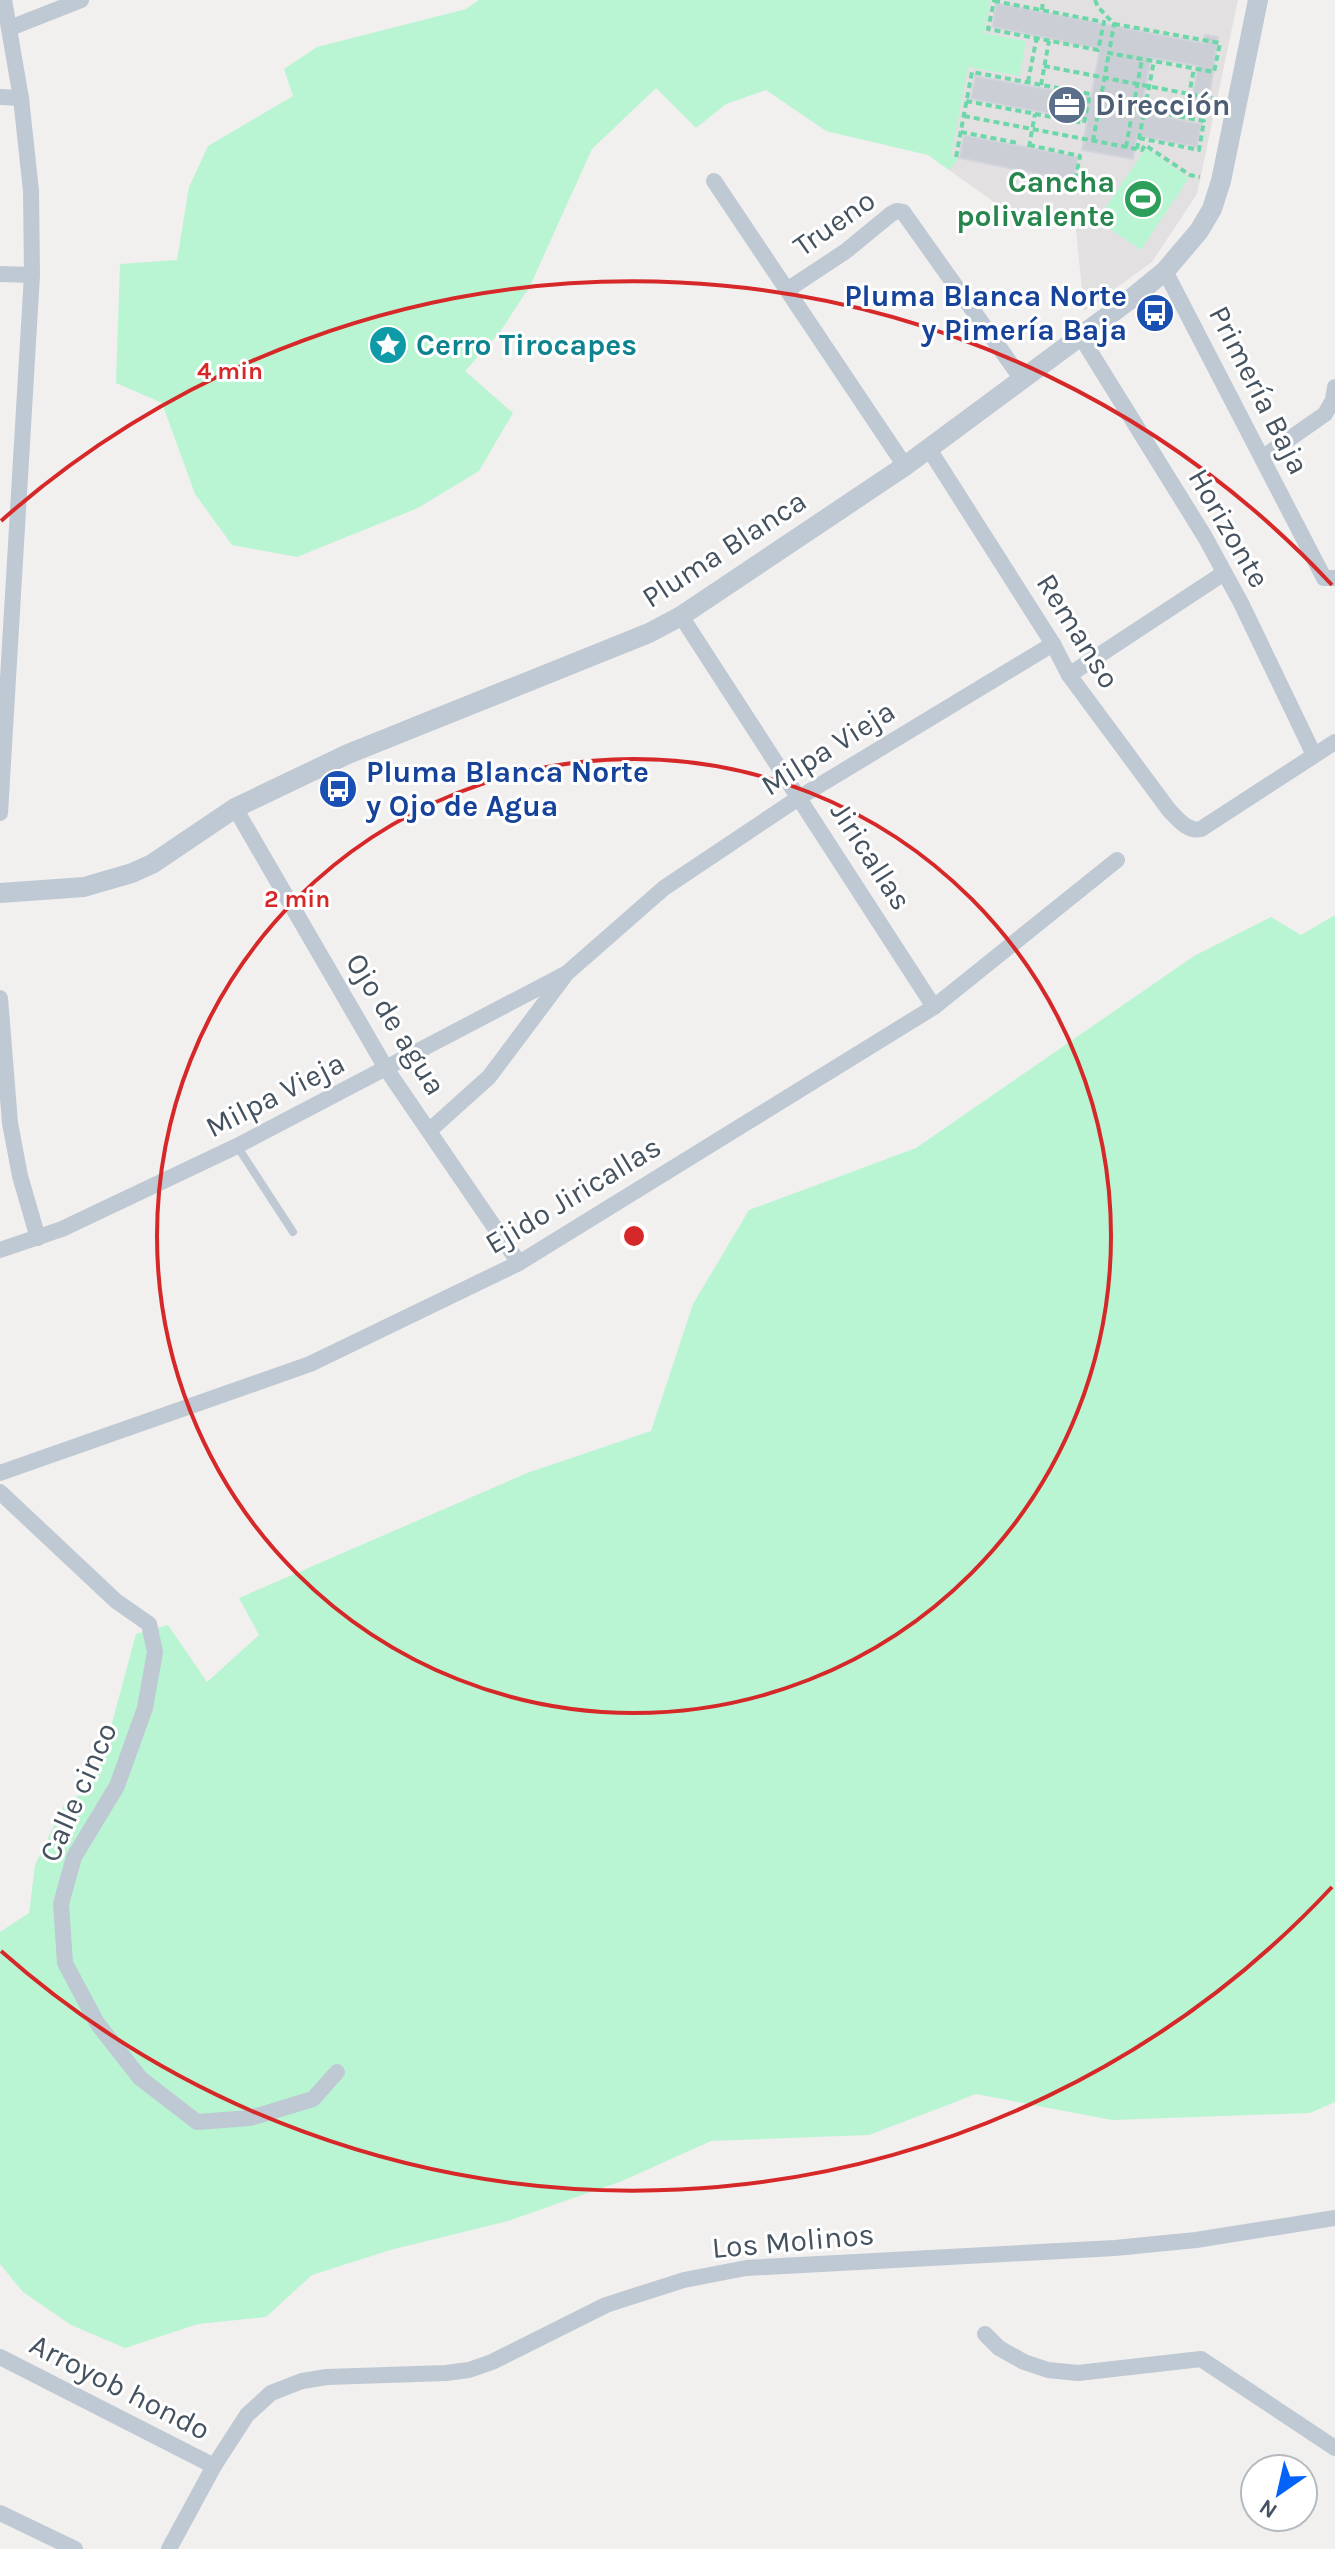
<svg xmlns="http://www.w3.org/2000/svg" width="1335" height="2549" font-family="Karla,sans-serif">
<rect width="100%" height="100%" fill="#f2efef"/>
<polygon fill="#e3e0e1" points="867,0 1238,0 1197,194 1152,262 1084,311 1076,229 1001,207 928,155"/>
<g fill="#b9f5d3">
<polygon points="479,0 990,0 984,33 1026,41 1020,76 968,67 951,156 959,158 949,170 928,155 826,131 766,90 726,104 696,128 656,88 592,149 530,286 500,332 465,371 513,413 479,471 418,508 297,557 232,545 195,494 162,403 116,383 120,264 177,260 189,187 208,146 293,96 284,69 317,47 466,9"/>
<polygon points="1146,148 1189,178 1141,250 1097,220"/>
<polygon points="1335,915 1335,2102 1310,2113 1112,2120 976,2094 869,2135 711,2141 622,2181 508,2221 390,2250 312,2275 266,2317 198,2324 125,2348 71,2325 23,2292 0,2264 0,1932 29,1913 35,1865 66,1801 84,1793 102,1760 136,1634 168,1625 207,1682 259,1635 239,1598 527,1473 651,1431 693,1304 749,1210 916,1148 1194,956 1271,917 1301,935"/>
</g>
<g fill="#cbced5" stroke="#d3d5dc" stroke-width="2">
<polygon points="996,3 1203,43 1205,35 1218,37 1208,107 1191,103 1198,66 1151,58 1141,112 1201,124 1197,147 1137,136 1133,159 1082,150 1087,121 971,99 975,76 1091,97 1100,49 992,27"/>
<polygon points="964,135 1078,157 1073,181 959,158"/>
</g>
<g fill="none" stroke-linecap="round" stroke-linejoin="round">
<g stroke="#6cd7a8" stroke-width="4" stroke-dasharray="6 4" stroke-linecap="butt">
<polyline points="1095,0 1098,7 1114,24"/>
<polygon points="994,1 1104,22 1098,50 988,29"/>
<polyline points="1042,10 1043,0"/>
<polygon points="1114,24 1220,43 1214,72 1109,53"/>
<polyline points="1044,66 1220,100"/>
<polyline points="1028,82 1037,36"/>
<polyline points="1041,85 1049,41"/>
<polyline points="964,116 1137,149 1142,150 1145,145 1190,175 1200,177"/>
<polyline points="1185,117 1194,68"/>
<polyline points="961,132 1018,143 1018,145"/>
<polyline points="1139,138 1199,150 1204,121 1144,110"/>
<polyline points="1093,141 1109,53"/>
<polyline points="1029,145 1080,156 1074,186"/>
<polyline points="1029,147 1035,114"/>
<polyline points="1126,147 1142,59"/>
<polyline points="1137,149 1154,61"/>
<polyline points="956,157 972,72 1090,94 1084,123 966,101"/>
</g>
<polyline stroke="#bec9d3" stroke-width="8" points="237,1146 293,1232"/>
<g stroke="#bec9d3" stroke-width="16">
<polyline points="10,28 81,0"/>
<polyline points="0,97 21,98"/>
<polyline points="714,181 905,466"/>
<polyline points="1165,271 1324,578 1335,578"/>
<polyline points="0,274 32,275"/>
<polyline points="787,290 846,251 891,214 897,211 903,212 1021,378"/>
<polyline points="1081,337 1205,537 1241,603 1314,755"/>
<path d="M929,449L1053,644L1069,675L1169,810C1178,819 1187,832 1201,829L1335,742"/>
<polyline points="1262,458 1325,414 1333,400 1335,387"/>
<polyline points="681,616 934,1007"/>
<polyline points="1069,675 1224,573"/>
<polyline points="235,808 387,1070 519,1263"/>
<polyline points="0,813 32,275 31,191 21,98 4,0"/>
<polyline points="0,998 10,1123 20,1176 38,1238"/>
<polyline points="430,1130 489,1077 564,977"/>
<polyline points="0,1250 62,1229 237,1146 567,973 664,888 800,797 1053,644"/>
<polyline points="0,1473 310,1364 519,1263 934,1007 1117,860"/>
<polyline points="0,1492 116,1601 149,1624 155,1652 145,1708 117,1786 74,1857 61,1904 65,1963 97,2023 140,2078 197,2122 250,2118 313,2099 337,2072"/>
<polyline points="985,2334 999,2348 1024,2362 1048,2370 1078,2373 1201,2359 1335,2448"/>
<polyline points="0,2357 214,2466"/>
<polyline points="0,2513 75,2549"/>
<polyline points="169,2549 214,2466 247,2415 271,2393 302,2381 327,2377 446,2373 469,2370 492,2362 606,2305 684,2280 746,2268 1115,2248 1196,2240 1335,2218"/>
</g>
<polyline stroke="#bec9d3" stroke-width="20" points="0,893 84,887 132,873 152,864 235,808 348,754 649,633 681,616 905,466 1132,298 1165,271 1199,231 1212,209 1221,181 1258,0"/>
</g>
<g fill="none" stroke="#d62828" stroke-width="4">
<circle cx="634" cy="1236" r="477"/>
<path d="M1332 1887A955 955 0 0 1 1 1951M1 521A955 955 0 0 1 1332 585"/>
</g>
<defs>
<g id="office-disc" transform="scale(2)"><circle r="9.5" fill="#5c6f8a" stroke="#fff"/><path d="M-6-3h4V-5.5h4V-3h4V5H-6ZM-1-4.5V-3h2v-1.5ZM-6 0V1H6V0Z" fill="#fff"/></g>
<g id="stadium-disc" transform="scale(2)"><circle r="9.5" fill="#2e9e5b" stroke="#fff"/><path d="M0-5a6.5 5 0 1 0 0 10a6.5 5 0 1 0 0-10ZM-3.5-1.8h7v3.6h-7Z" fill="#fff"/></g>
<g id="bus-disc" transform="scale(2)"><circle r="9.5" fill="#1a4fb4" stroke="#fff"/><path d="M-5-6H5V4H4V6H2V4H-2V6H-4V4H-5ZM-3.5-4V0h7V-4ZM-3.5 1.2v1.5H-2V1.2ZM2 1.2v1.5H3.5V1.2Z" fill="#fff"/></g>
<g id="sight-disc" transform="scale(2)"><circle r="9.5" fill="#0f9aa8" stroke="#fff"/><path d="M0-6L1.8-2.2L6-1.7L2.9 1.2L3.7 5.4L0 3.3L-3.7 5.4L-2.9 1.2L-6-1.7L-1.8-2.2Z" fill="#fff"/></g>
</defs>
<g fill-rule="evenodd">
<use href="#office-disc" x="1067" y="105"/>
<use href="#stadium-disc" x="1143" y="199"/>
<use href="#bus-disc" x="1155" y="313"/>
<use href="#sight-disc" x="388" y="345"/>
<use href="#bus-disc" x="338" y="789"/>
</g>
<g text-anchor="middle" stroke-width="6" stroke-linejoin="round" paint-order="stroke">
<g font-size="30" font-weight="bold" fill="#4e5e75" stroke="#fff" text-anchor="start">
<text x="1095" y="115">Dirección</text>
</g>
<g font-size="30" font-weight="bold" fill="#27864d" stroke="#fff" text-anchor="end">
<text x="1115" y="192">Cancha<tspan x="1115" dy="34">polivalente</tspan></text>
</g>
<g font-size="30" fill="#45525f" stroke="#fff">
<text transform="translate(834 223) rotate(-35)" y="10">Trueno</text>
<text transform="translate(1259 390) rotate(63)" y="10">Primería Baja</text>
<text transform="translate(1229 528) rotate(60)" y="10">Horizonte</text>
<text transform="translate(724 549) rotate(-33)" y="10">Pluma Blanca</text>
<text transform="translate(1078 631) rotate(58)" y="10">Remanso</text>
<text transform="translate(828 748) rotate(-32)" y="10">Milpa Vieja</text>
<text transform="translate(871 856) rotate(57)" y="10">Jiricallas</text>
<text transform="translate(396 1024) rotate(58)" y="10">Ojo de agua</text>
<text transform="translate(275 1095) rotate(-27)" y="10">Milpa Vieja</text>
<text transform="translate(573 1195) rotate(-31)" y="10">Ejido Jiricallas</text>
<text transform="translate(78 1792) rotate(-66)" y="10">Calle cinco</text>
<text transform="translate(793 2241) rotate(-5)" y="10">Los Molinos</text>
<text transform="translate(120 2387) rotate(27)" y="10">Arroyob hondo</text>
</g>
<g font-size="30" font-weight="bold" fill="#164399" stroke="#fff" text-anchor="end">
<text x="1127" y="306">Pluma Blanca Norte<tspan x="1127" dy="34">y Pimería Baja</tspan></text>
<text x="366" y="782" text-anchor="start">Pluma Blanca Norte<tspan x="366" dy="34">y Ojo de Agua</tspan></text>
</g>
<g font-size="30" font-weight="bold" fill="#0d838f" stroke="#fff" text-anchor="start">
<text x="416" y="355">Cerro Tirocapes</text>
</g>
</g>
<circle cx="634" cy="1236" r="12" fill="#d62828" stroke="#fff" stroke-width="4"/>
<g font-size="24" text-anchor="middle" font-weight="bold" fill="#d62828" stroke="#fff" stroke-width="6" stroke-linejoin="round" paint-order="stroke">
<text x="230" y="379">4 min</text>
<text x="297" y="907">2 min</text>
</g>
<g transform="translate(1279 2493) rotate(214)"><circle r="38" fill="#ffffff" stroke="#b5babf" stroke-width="2"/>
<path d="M0-6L14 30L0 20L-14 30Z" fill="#0362f8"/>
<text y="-12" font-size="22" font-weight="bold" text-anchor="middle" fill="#45525f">N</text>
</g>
</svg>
